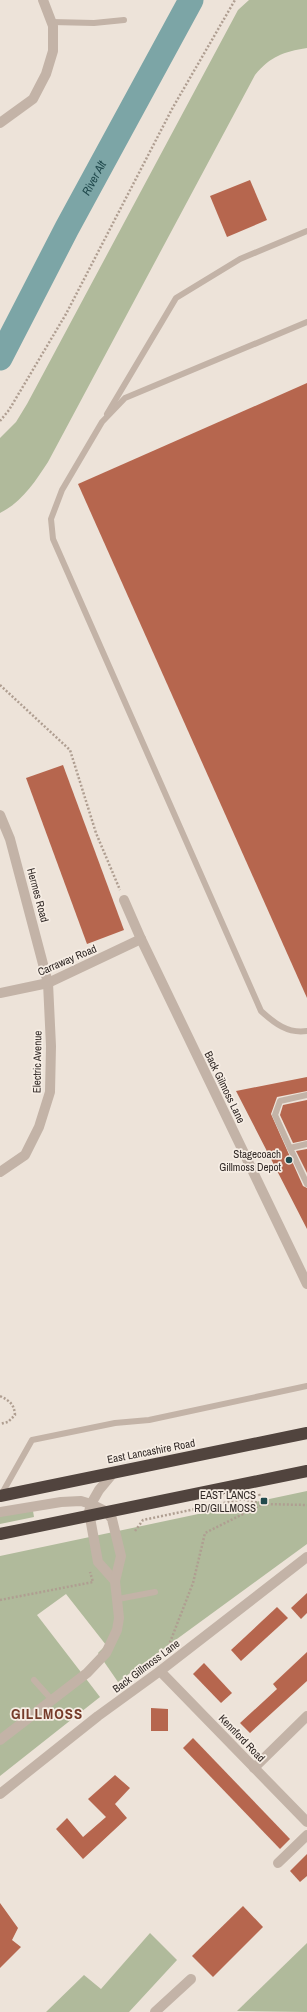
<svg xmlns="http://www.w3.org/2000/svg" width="307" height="2012" font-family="'Archivo Narrow',sans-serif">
<rect width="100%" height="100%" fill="#ede3d9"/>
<g fill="#b0ba9b">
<path d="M249,0H307V48C283,52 271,56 255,75L48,462C35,482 22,502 0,513V438L16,422L27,404L238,10Z"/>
<polygon points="307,1491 307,1544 118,1682 98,1653 106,1645 66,1594 37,1615 100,1697 0,1776 0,1556"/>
<polygon points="33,1511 34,1517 0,1524 0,1516"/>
<polygon points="150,1933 177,1960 129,2012 46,2012 84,1975 101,1989"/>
<polygon points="307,1943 307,2012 237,2011"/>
</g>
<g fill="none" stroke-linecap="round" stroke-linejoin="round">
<path stroke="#7ca5a6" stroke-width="25" id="s1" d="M0,358L67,228L191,0"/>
</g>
<g fill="#b6664e">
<polygon points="250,180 267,220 227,237 210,196"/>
<polygon points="307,383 307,998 78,484"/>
<polygon points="63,765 124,930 87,944 26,778"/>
<polygon points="307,1077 307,1091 277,1097 271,1114 303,1186 307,1188 307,1229 236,1091"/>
<polygon points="307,1100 307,1140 293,1143 280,1115 283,1105"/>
<polygon points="307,1149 307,1173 296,1151"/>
<polygon points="307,1593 307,1613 301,1619 291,1608"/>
<polygon points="277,1607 288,1618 241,1661 231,1650"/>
<polygon points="307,1652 307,1681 250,1733 240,1723 277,1689 273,1684"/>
<polygon points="204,1663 232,1693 221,1703 193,1674"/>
<polygon points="151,1708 168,1709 168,1731 151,1731"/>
<polygon points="193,1738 290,1839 280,1849 183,1748"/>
<polygon points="115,1775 130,1788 115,1804 127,1818 83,1859 56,1829 67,1818 83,1837 106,1817 88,1799"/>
<polygon points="307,1854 307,1876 300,1882 290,1871"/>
<polygon points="0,1903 18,1928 12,1940 21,1947 0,1968"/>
<polygon points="243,1906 263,1927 213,1977 192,1956"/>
</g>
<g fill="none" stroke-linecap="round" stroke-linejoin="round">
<g stroke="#af9e91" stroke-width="2.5" stroke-dasharray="2 2" stroke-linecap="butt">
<polyline points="0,421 9,410 66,314 172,109 235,0"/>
<polyline points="0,685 70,750 96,833 120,890"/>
<path d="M0,1396C10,1401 14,1404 15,1415L8,1422L0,1424"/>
<polyline points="259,1494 263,1504"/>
<polyline points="135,1531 143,1520 243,1499 263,1504"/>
<polyline points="0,1600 93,1582 90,1572"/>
<polyline points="167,1650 193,1583 205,1533 263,1504 307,1505"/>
</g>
<g stroke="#c3b3a7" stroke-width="6">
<polyline points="52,22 94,23 124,20"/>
<path d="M307,322L125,398L102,422L62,490L51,519L53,539L261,1011C274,1023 288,1034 307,1031"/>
<polyline points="107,414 176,298 240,259 307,231"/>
<polyline points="307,1144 290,1148 307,1184"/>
<polyline points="290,1148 275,1115 280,1101 307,1095"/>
<polyline points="1,1495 32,1440 115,1423 149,1420 307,1386"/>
<polyline points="118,1599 155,1592"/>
<polyline points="34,1680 52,1700"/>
</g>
<g stroke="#c3b3a7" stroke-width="10">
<polyline points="0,123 33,99 46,74 53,51 53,26 43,0"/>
<polyline points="0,815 10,839 48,983 51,1046 50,1092 39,1127 25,1155 0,1172"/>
<polyline points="124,900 141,939 307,1284"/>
<polyline points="0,993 48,983 141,939"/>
<polyline points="114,1472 99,1490 91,1504 89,1512 98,1562 115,1581"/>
<polyline points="0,1512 61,1502 81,1501 91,1504 107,1512 112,1519 121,1556 115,1581 119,1618 117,1630 106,1653 87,1673 0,1740"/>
<polyline points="160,1671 307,1822"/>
<polyline points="254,1768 307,1716"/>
<polyline points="0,1794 98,1716 160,1671 307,1557"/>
<polyline points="278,1863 307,1835"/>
<polyline points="155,2012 191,1979"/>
</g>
<g stroke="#51443e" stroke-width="12">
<polyline points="0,1496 307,1433"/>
<polyline points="0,1534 307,1471"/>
</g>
</g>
<g fill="#214a4d" stroke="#f6ede4" stroke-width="1.5">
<circle cx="289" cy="1160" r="4"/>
<rect x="260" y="1497" width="8" height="8" rx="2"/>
</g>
<g text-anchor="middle" stroke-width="3.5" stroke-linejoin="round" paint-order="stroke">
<g font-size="11" fill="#312926" stroke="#f6ede4">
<text transform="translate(38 895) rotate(75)" y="4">Hermes Road</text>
<text transform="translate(67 960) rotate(-23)" y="4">Carraway Road</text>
<text transform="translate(37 1062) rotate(-89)" y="4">Electric Avenue</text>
<text transform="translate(225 1087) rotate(64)" y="4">Back Gilmoss Lane</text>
<text transform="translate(151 1451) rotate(-11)" y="4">East Lancashire Road</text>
<text transform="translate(146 1666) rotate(-37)" y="4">Back Gillmoss Lane</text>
<text transform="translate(242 1738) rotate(46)" y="4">Kennford Road</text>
</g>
<g font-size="11" fill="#312926" stroke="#f6ede4" text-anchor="end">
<text x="281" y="1158">Stagecoach<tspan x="281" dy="13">Gillmoss Depot</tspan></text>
<text x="256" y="1499">EAST LANCS<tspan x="256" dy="13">RD/GILLMOSS</tspan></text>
</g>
<g font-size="12" font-style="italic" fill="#214a4d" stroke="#f6ede4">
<text dy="4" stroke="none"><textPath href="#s1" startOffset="203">River Alt</textPath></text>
</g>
<g font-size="15" font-weight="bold" letter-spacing="1" fill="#753b2a" stroke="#f6ede4">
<text x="47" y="1719">GILLMOSS</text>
</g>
</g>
</svg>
